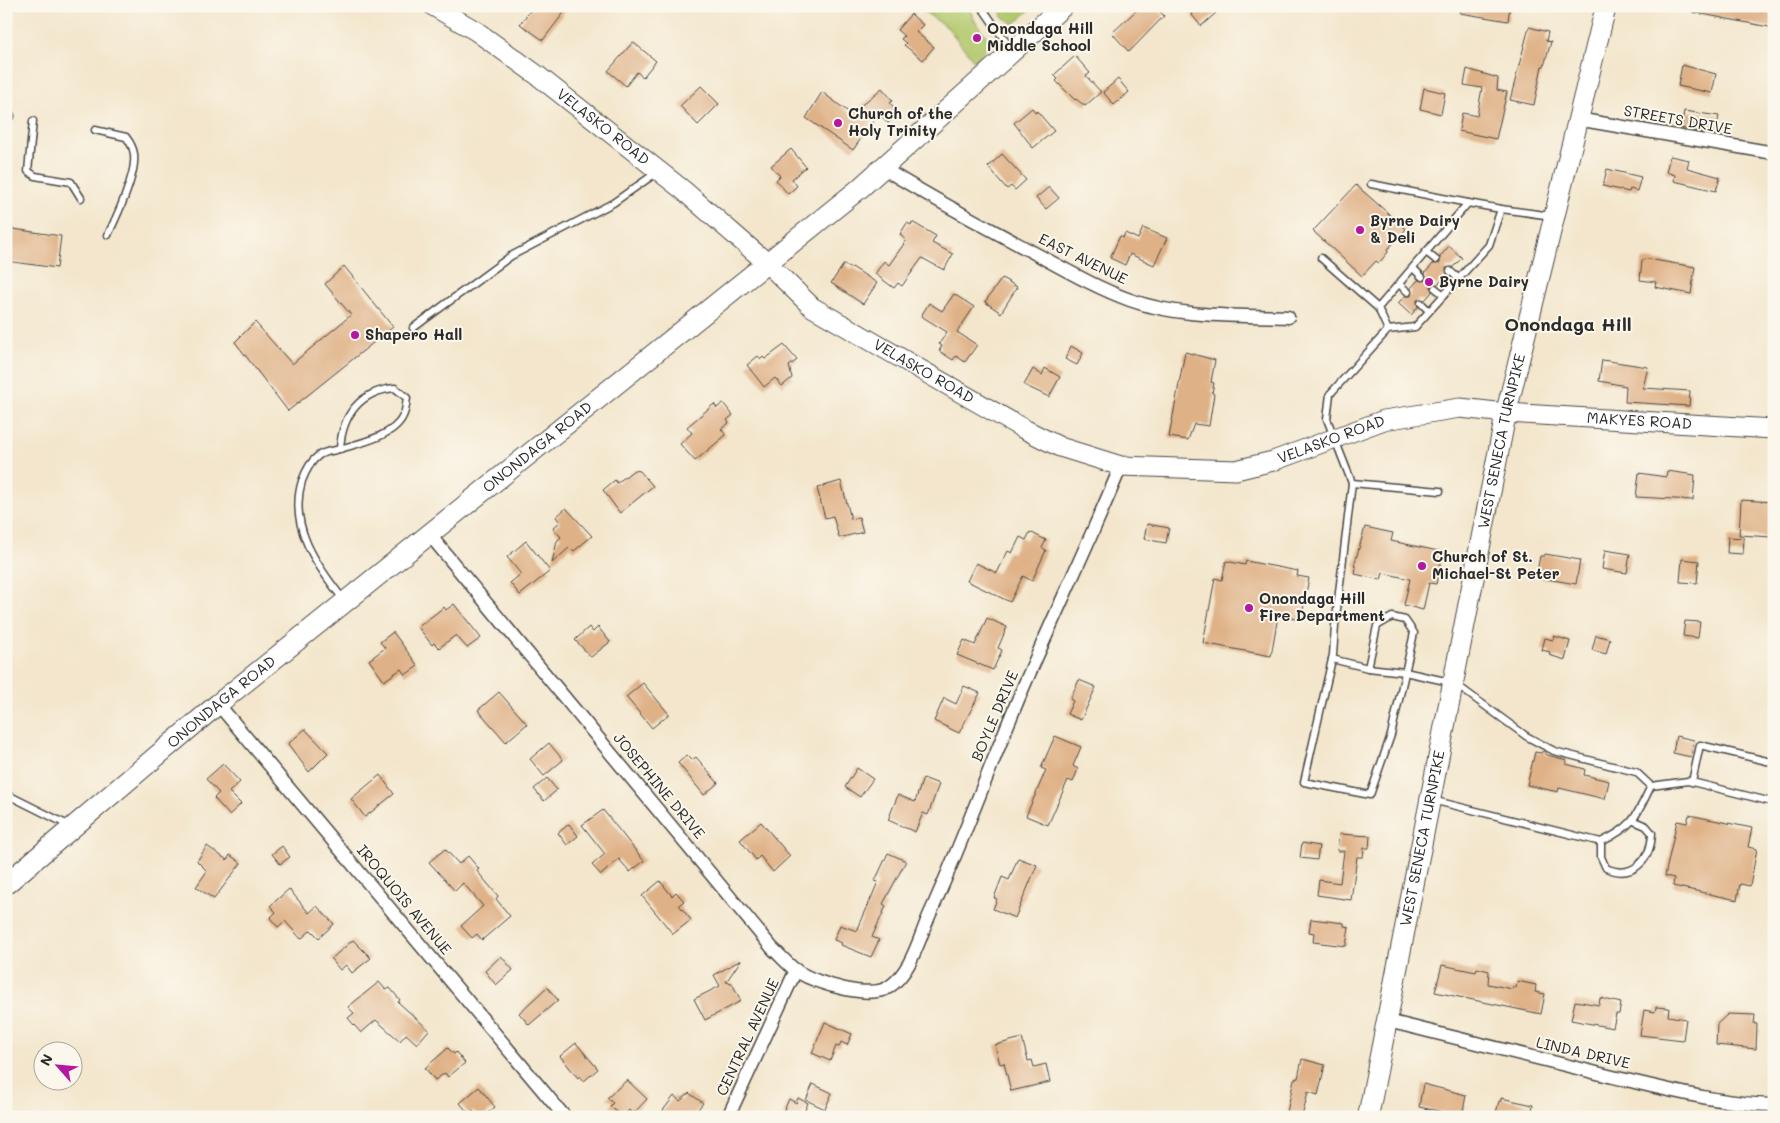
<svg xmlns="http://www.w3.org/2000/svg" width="1780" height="1123" font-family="Mali,sans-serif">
<rect width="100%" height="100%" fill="#fbf7ec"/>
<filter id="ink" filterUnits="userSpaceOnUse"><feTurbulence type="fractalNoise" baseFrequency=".02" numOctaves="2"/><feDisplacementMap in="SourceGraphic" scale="10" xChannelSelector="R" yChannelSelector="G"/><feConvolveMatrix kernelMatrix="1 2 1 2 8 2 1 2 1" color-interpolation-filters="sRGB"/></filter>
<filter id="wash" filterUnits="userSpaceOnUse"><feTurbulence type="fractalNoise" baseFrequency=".0096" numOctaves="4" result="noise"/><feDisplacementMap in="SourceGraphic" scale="20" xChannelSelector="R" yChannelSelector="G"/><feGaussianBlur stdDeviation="1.12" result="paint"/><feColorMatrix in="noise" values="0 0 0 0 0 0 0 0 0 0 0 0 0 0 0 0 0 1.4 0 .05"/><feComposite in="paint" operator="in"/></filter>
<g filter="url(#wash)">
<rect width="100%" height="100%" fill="#f3e6cc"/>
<g fill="#b3c96d" stroke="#6f7a4c">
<polygon points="916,6 968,6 975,21 988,39 987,47 974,61 948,28"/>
<polygon points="996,6 1034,6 1014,24 1001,16 1002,14"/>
</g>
<g id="blocks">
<g fill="#dfb186">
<polygon points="534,6 569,6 543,40 520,24"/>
<polygon points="1141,6 1155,6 1164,16 1129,52 1112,33"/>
<polygon points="1199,6 1210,6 1216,13 1201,26 1191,14"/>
<polygon points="1461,6 1510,6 1508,21 1460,13"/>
<polygon points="1693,6 1774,6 1774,28 1692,12"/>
<polygon points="911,14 923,25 916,32 934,47 923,60 904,45 906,43 901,39 904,36 897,30"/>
<polygon points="1529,27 1548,32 1546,41 1551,42 1544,66 1542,66 1534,105 1510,100"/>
<polygon points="633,42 656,61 643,77 637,72 626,86 608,71"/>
<polygon points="1075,56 1090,73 1086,76 1101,92 1085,106 1076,99 1075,100 1056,81 1058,79 1054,75"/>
<polygon points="1682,65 1716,74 1712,93 1678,86"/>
<polygon points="1467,69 1498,78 1497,90 1507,92 1496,139 1459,131 1462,113 1477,116 1482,88 1464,85"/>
<polygon points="1118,79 1129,92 1114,105 1103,92"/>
<polygon points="701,86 719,104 698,125 680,106"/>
<polygon points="882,88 893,101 890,103 899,113 888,123 879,113 853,150 806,118 822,92 851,114"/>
<polygon points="1424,88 1445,93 1441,114 1420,109"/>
<polygon points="1032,108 1036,113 1037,111 1054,131 1033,148 1014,123"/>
<polygon points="1684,111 1719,116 1715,135 1681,128"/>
<polygon points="791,149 806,167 792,179 797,186 788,194 776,180 780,176 771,166"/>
<polygon points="1002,154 1026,180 1015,190 1011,186 1007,189 988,167"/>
<polygon points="1670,156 1689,160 1687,168 1720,177 1716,191 1674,181 1675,175 1666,172"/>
<polygon points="1607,169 1641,177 1637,191 1630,189 1629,192 1603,186"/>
<polygon points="1356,185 1406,229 1387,250 1388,252 1379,263 1376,261 1362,276 1313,231"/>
<polygon points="1049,187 1059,198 1046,209 1036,198"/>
<polygon points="912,222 936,236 932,243 953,254 944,270 922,258 902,286 898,283 894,288 875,274 884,261 889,265 906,241 900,234 907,223 911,225"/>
<polygon points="6,228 61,236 57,268 6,261"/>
<polygon points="1143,228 1167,238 1154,265 1130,254 1125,265 1110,258 1120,236 1123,238 1125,233 1138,239"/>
<polygon points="1449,246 1462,258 1453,267 1446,268 1447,275 1438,284 1431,285 1432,292 1425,300 1417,300 1418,307 1411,315 1398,303 1405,296 1411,296 1411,288 1418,280 1426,280 1425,273 1433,264 1440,263 1440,257"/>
<polygon points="1648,259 1695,267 1691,294 1655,287 1656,282 1640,280 1642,260"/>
<polygon points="844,264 851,269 852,267 877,283 863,304 831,283"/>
<polygon points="344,266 393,327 288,411 235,342 255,322 292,364 351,315 325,284"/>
<polygon points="1002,278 1017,287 1001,313 985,302"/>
<polygon points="954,294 974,307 957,332 977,345 965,362 956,356 953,360 939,351 942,346 939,344 947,332 921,316 929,303 942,311"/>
<polygon points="784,345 797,360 789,366 792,378 782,386 775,378 764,387 747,365 758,356 761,359 763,357 765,359"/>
<polygon points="1071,346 1083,353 1077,365 1065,359"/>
<polygon points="1185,352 1215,360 1211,382 1214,383 1212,393 1214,394 1209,426 1194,424 1188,440 1169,437"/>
<polygon points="1602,360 1648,367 1643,388 1690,391 1689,406 1625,402 1626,386 1599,381"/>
<polygon points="1045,368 1060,377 1049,397 1024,385 1033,369 1042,375"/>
<polygon points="723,403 733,415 727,420 729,423 721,429 726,435 695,461 680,444 692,433 687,427 714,404 717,408"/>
<polygon points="634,470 640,471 653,486 620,513 603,490 615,480 617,483"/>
<polygon points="1667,471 1695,475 1693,500 1636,497 1639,473 1666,477"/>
<polygon points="841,481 851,519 859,517 863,532 839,538 833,516 825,518 817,488"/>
<polygon points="1741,500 1774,502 1772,537 1739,535"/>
<polygon points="566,508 592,536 574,551 570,547 552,563 557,541 561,537 553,528 560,522 556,517"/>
<polygon points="1147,524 1169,528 1166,543 1144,539"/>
<polygon points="1365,527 1393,533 1391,541 1443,552 1436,584 1429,583 1423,610 1404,605 1410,579 1383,573 1381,580 1355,574 1356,567 1354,566"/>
<polygon points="1030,532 1046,540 1042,548 1046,550 1032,581 1023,576 1010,602 967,581 976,563 997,573 1008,551 1012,553 1020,537 1026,540"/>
<polygon points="1728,537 1744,538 1743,554 1727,553"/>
<polygon points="526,541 550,571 520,595 510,583 521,574 507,557"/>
<polygon points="1605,550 1630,554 1627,573 1602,569"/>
<polygon points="1545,554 1580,560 1576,584 1536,577 1540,556 1544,556"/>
<polygon points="1682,559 1699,561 1697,583 1680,582"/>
<polygon points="1226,561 1245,565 1246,561 1298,571 1297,576 1309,578 1301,620 1278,616 1271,656 1203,643 1215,578 1222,580"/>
<polygon points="454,604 481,638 467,648 456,635 439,648 434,643 432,645 418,627 444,607 446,610"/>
<polygon points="987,618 1007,627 998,648 1002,650 993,670 957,655 964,640 975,645"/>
<polygon points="1685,621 1700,622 1698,638 1683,636"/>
<polygon points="589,627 593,632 598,627 610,642 591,657 575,640"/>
<polygon points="393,632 418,666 405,675 401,669 384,681 369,660 385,648 380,642"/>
<polygon points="1596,635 1610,639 1606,654 1592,650"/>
<polygon points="1554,636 1570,641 1565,660 1549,655 1550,652 1542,650 1545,638 1553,640"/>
<polygon points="1079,680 1096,687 1081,720 1067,714 1073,701 1070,699"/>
<polygon points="643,683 669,714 652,728 626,697"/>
<polygon points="964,686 980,693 959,733 934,721 944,698 956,704"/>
<polygon points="499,692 527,724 506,742 478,710"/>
<polygon points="305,729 328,753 309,772 288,744"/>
<polygon points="1055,736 1081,747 1073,766 1078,769 1073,782 1068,780 1048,825 1026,816 1046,770 1041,768"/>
<polygon points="1676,736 1694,740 1691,757 1673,753"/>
<polygon points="549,743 563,760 544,776 530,759"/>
<polygon points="1544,751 1547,755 1567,760 1566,764 1585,769 1584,775 1609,781 1605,799 1559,788 1558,792 1527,785 1535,752 1540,753"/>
<polygon points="687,755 692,760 696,757 718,783 704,795 678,763"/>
<polygon points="223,764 240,782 229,792 241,804 229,815 214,798 219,793 206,779"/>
<polygon points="857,768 873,779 860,797 845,787"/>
<polygon points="380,775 394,794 365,817 351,799"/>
<polygon points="547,778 557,790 544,801 534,789"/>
<polygon points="923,778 939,784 928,815 923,813 915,832 888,820 898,795 915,802"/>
<polygon points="603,810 644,861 630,872 619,859 601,875 592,865 605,854 582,825"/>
<polygon points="1689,815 1752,828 1748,847 1757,849 1750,886 1740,884 1737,900 1673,886 1674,878 1665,876 1677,821 1687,823"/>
<polygon points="761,822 790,856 773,872 760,856 756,860 740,840"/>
<polygon points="569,824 578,836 567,845 558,833"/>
<polygon points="1339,834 1370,836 1369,848 1364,848 1363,857 1357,857 1351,900 1317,895 1319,880 1340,883 1344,851 1337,851"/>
<polygon points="1302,843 1319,846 1317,860 1300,858"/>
<polygon points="207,846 227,860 230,855 241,863 214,899 196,887 207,871 197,861"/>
<polygon points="282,846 290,857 280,864 272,854"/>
<polygon points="445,849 459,864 468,856 479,869 477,871 498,896 496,899 510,916 482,940 477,934 472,938 461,926 483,906 463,883 455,891 429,862"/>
<polygon points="888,853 906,861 883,904 886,906 872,937 879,940 871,957 841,945 842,943 834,940 840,925 857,931 878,882 875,881"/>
<polygon points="1018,858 1037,865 1015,918 993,909 997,899 994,898 1002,877 1009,880"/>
<polygon points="660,881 672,896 676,892 684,901 679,905 691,920 673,934 642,896"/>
<polygon points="289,889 309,913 317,906 334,924 319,938 311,930 301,939 285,921 278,927 270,918 276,912 270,906"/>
<polygon points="1311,919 1344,923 1344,926 1349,927 1346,946 1313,942 1314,933 1309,932"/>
<polygon points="353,940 371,958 352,973 346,965 340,970 331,959"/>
<polygon points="501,956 513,970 496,985 485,971"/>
<polygon points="741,960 726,982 732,983 741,1001 705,1020 694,999 720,986 714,975"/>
<polygon points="1442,965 1476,972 1477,968 1489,971 1488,984 1512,989 1513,987 1516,988 1517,981 1536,985 1535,992 1545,994 1541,1014 1435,992"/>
<polygon points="379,982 386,990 390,988 400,1000 398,1002 429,1030 417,1044 406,1034 400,1041 376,1020 361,1033 348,1018 354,1013 348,1007"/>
<polygon points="547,987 558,1000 529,1025 519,1013"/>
<polygon points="1600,998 1621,1003 1619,1014 1616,1014 1613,1028 1571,1020 1575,1001 1599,1005"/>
<polygon points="1656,1007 1669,1008 1668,1016 1686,1019 1683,1040 1640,1035 1644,1010 1655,1012"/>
<polygon points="1728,1014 1755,1015 1754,1024 1757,1024 1756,1049 1716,1045 1717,1024"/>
<polygon points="825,1022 852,1034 847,1045 841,1042 839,1047 836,1046 830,1061 812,1053"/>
<polygon points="1022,1038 1028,1061 1032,1060 1034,1067 1046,1064 1050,1082 1011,1091 1004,1063 1000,1064 995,1045"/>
<polygon points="576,1043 598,1069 584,1081 580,1076 578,1078 560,1056"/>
<polygon points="448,1048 454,1054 456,1052 465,1063 448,1077 445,1073 435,1080 425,1068"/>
<polygon points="1302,1059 1325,1065 1318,1095 1308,1092 1302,1117 1286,1117 1294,1079 1298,1078"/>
<polygon points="627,1080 647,1099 633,1114 629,1110 622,1117 610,1106 613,1103 607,1098"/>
<polygon points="813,1084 832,1093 825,1109 806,1100"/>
<polygon points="1423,1084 1466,1095 1462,1117 1442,1117 1443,1112 1419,1107"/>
<polygon points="479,1087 495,1107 483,1117 478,1117 473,1111 469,1114 460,1103"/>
<polygon points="689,1093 703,1103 692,1117 658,1117 674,1096 680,1101"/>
<polygon points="798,1098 808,1103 802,1117 781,1117 789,1099 796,1103"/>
<polygon points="1501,1098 1533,1105 1531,1117 1495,1117 1499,1101 1501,1101"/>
</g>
</g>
</g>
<g filter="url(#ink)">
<use href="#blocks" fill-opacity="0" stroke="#494743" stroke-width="1"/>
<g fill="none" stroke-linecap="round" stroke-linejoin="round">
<g stroke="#494743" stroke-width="9">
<g id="lane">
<polyline points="981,6 1011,49"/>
<polyline points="6,107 11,116 6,115"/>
<polyline points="33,121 28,171 35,176 71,182 81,198"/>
<path d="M95,130L126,137C130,142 133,147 134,154C137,174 117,216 108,235"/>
<polyline points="1371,184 1468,203"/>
<polyline points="1426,252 1436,260"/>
<polyline points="1321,258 1378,308 1388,330"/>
<polyline points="1413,268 1422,277"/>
<polyline points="1450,271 1459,279"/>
<polyline points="1399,284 1408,292"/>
<polyline points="1435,288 1444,295"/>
<polyline points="1421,303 1429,311"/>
<polyline points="1378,308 1468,203 1501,209"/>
<polyline points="413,328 511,256 613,203 656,173"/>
<path d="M340,449C342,414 361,391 395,388L407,398C406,403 406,411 403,416C394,437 356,444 336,450C331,451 322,452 318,456C311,461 305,473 302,481C288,526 317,566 343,599"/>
<polyline points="1352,483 1440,491"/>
<polyline points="1332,659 1368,668 1405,672 1454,683 1526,736 1554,751 1636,772 1651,786"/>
<polyline points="1368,668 1377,626 1392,617 1405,620 1414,633 1391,735 1370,795 1304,782 1333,655 1335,626 1352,483 1327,419 1330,394 1388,330 1415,327 1489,245 1501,209 1552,216"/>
<polyline points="1692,782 1700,745 1771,762"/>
<polyline points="6,794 70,826"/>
<path d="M1432,800L1601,842C1634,826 1636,817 1651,786L1688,781L1768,801"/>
<path d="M1601,842V857L1606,868C1633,880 1651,860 1652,833L1646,826L1634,821"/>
</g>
</g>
<g stroke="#494743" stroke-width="15">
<g id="street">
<polyline points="1577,119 1774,153"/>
<path d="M883,168C929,197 977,222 1025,248C1059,266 1094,287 1130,300C1180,318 1236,315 1288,317"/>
<path d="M429,534L773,949C781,956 789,966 798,972C817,983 869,1000 889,987C911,972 919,939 929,916C963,841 991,763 1023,688C1055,614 1090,540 1121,466"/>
<polyline points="218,704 565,1117"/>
<path d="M1388,1021C1463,1040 1538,1059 1613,1077C1666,1089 1719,1104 1774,1105"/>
<polyline points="728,1117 796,970"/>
</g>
</g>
<g stroke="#494743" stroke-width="21">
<g id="secondary">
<path id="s1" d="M433,6L476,31L537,75L683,190L766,262L812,307L1022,428L1060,447L1121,466L1236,470L1273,461L1384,420L1460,408L1506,413L1774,429"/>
</g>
</g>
<g stroke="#494743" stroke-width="22">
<g id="primary">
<path id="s2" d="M6,884L218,704L859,189L1063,6"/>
<path id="s3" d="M1368,1117L1506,413L1606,6"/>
</g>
</g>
<use href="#lane" stroke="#fff" stroke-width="6"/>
<use href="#street" stroke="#fff" stroke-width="12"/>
<use href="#secondary" stroke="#fff" stroke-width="19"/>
<use href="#primary" stroke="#fff" stroke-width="20"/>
</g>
</g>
<g fill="#b5179e" stroke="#fbf7ec" stroke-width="2">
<circle cx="977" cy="38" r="5"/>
<circle cx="838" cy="123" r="5"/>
<circle cx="1360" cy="230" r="5"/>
<circle cx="1429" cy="282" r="5"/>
<circle cx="355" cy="335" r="5"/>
<circle cx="1422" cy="566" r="5"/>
<circle cx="1249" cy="608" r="5"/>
</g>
<g text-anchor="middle" stroke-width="4" stroke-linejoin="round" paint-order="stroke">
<g font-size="15" font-weight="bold" fill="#2b2b2b" stroke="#fbf7ec" text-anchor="start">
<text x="987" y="34">Onondaga Hill<tspan x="987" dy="17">Middle School</tspan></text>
<text x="848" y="119">Church of the<tspan x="848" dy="17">Holy Trinity</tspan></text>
<text x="1370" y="226">Byrne Dairy<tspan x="1370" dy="17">&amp; Deli</tspan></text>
<text x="1439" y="287">Byrne Dairy</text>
<text x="365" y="340">Shapero Hall</text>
<text x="1432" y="562">Church of St.<tspan x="1432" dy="17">Michael-St Peter</tspan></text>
<text x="1259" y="604">Onondaga Hill<tspan x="1259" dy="17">Fire Department</tspan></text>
</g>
<g font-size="15" fill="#2b2b2b" stroke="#fbf7ec">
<text transform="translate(1678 120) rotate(10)" y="5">STREETS DRIVE</text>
<text dy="5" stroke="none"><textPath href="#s1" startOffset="209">VELASKO ROAD</textPath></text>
<text transform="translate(1083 259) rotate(26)" y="5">EAST AVENUE</text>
<text dy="5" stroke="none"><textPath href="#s1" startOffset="614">VELASKO ROAD</textPath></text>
<text dy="5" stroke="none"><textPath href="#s1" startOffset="1362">MAKYES ROAD</textPath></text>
<text dy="5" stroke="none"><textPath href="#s1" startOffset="1049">VELASKO ROAD</textPath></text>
<text dy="5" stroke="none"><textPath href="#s3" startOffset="689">WEST SENECA TURNPIKE</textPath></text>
<text dy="5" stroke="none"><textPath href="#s2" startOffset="688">ONONDAGA ROAD</textPath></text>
<text dy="5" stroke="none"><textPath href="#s2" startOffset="282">ONONDAGA ROAD</textPath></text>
<text transform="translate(995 716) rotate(-67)" y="5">BOYLE DRIVE</text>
<text transform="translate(659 786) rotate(50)" y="5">JOSEPHINE DRIVE</text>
<text dy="5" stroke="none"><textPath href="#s3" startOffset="284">WEST SENECA TURNPIKE</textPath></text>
<text transform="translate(404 900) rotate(50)" y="5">IROQUOIS AVENUE</text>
<text transform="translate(748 1037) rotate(-65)" y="5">CENTRAL AVENUE</text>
<text transform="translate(1583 1053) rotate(13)" y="5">LINDA DRIVE</text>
</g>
<g font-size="18" font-weight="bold" fill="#2b2b2b" stroke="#fbf7ec">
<text x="1568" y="331">Onondaga Hill</text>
</g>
</g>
<rect width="1780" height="1123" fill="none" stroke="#fbf7ec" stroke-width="25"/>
<g transform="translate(58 1066) rotate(297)"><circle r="24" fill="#fbf7ec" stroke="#a8a59f"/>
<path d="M0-4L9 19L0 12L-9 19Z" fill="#b5179e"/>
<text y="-8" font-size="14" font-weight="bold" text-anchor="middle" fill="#2b2b2b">N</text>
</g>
</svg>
